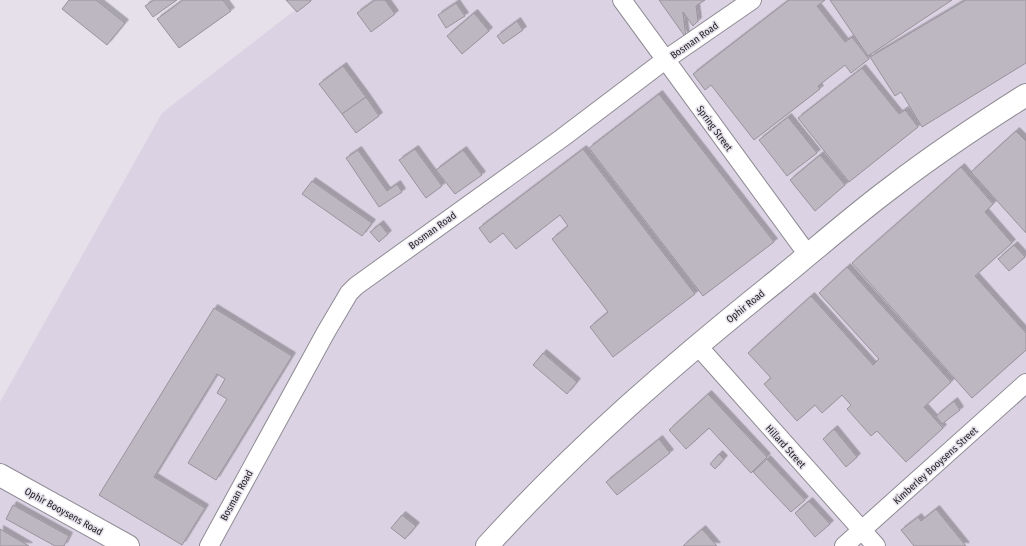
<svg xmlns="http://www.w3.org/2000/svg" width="1026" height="546" font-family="'Fira Sans Condensed',sans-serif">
<defs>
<filter id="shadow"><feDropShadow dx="3.5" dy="-3.5" stdDeviation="0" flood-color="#0004"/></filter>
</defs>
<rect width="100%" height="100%" fill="#e5e0ea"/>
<polygon fill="#dbd3e3" points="308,0 1026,0 1026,546 0,546 0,402 162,113"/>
<g fill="#bcb7c0" stroke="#98939c" filter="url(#shadow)">
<polygon points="69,0 96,0 125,23 107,45 62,9"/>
<polygon points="154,0 177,0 153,17 145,6"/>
<polygon points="183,0 223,0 231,11 179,48 157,19"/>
<polygon points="286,0 310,0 311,1 297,12"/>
<polygon points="375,0 385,0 395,14 371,32 357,13"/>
<polygon points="659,0 705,0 696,6 698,21 693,26 683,12 686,38"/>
<polygon points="789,0 825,0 817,6 845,42 852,37 869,59 851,73 845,65 818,86 820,89 754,140 711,85 705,90 693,74"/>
<polygon points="830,0 952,0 868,56"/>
<polygon points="966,0 1026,0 1026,63 922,127 901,92 895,96 870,57"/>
<polygon points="456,3 465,16 446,28 438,15"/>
<polygon points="474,13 489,31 462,54 447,36"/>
<polygon points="517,21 523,30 503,44 497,36"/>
<polygon points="343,66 366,97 342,114 319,84"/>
<polygon points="862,68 899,114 905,110 918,127 849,182 798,118"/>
<polygon points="659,94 774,242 703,296 589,148"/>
<polygon points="366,97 379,116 356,133 342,114"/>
<polygon points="788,117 817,153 787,176 759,140"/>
<polygon points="1016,131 1026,141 1026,233 971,172"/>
<polygon points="415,149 442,186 426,198 399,160"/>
<polygon points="583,149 695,294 613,357 590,327 608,312 552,239 568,226 560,215 516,249 503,233 490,243 479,228"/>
<polygon points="358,150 387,191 397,184 402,192 379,207 346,158"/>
<polygon points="463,150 482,175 455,194 436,170"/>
<polygon points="820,155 845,185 815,211 790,180"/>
<polygon points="961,167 993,204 985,212 1012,243 975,276 1026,333 1026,350 972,398 852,263"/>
<polygon points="312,181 372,223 362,236 302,194"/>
<polygon points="380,224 388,234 379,242 370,232"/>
<polygon points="1014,245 1025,257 1009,271 998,259"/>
<polygon points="847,267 951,382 924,407 943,428 906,462 877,431 871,436 847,409 851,405 842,395 822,413 815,405 797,421 764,384 771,378 748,353 811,296 873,365 879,359 819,293"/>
<polygon points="214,308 292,356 216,480 188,463 227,399 217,393 225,379 217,374 154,477 205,508 182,545 99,495"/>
<polygon points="543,353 577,382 567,394 533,365"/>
<polygon points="708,394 767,457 751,473 709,428 686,449 669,430"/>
<polygon points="954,401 960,410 942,424 936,416"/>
<polygon points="834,429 857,457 846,467 823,439"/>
<polygon points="659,439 670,453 617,495 606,482"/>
<polygon points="719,454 724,459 715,469 710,464"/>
<polygon points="767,459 805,500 791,512 753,472"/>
<polygon points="809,501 830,524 815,537 795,513"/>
<polygon points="13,505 69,536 64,546 55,546 6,519"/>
<polygon points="936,509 966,546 914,546 901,530 918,517 921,521"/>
<polygon points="402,515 416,526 405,539 391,528"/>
<polygon points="0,529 29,546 0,546"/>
<polygon points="702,529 717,546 683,546"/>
</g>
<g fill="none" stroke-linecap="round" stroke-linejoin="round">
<g stroke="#8f8b94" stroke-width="20">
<g id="street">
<polyline points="622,0 808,255"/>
<polyline points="697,345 876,546"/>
<polyline points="209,546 326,332 349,293 356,286 562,138 665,60 752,0"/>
<polyline points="844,546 1026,383"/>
</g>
</g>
<g stroke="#8f8b94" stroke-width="24">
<g id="secondary">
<polyline points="0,475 128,546"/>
<path d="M487,546C577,447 675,362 779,279C817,248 853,216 892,187C935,154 980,124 1026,95"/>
</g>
</g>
<use href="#street" stroke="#fff" stroke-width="18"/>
<use href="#secondary" stroke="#fff" stroke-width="22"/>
</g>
<g text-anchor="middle" stroke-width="3" stroke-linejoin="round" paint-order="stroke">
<g font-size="10" fill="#232225" stroke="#e5e0ea">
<text transform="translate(694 40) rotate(-35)" y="4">Bosman Road</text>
<text transform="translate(715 128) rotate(54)" y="4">Spring Street</text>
<text transform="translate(432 230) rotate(-36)" y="4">Bosman Road</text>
<text transform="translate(745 306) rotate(-39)" y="4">Ophir Road</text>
<text transform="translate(786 446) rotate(48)" y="4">Hillard Street</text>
<text transform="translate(935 465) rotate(-42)" y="4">Kimberley Booysens Street</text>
<text transform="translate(236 495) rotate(-61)" y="4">Bosman Road</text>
<text transform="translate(64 511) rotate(29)" y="4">Ophir Booysens Road</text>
</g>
</g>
</svg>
